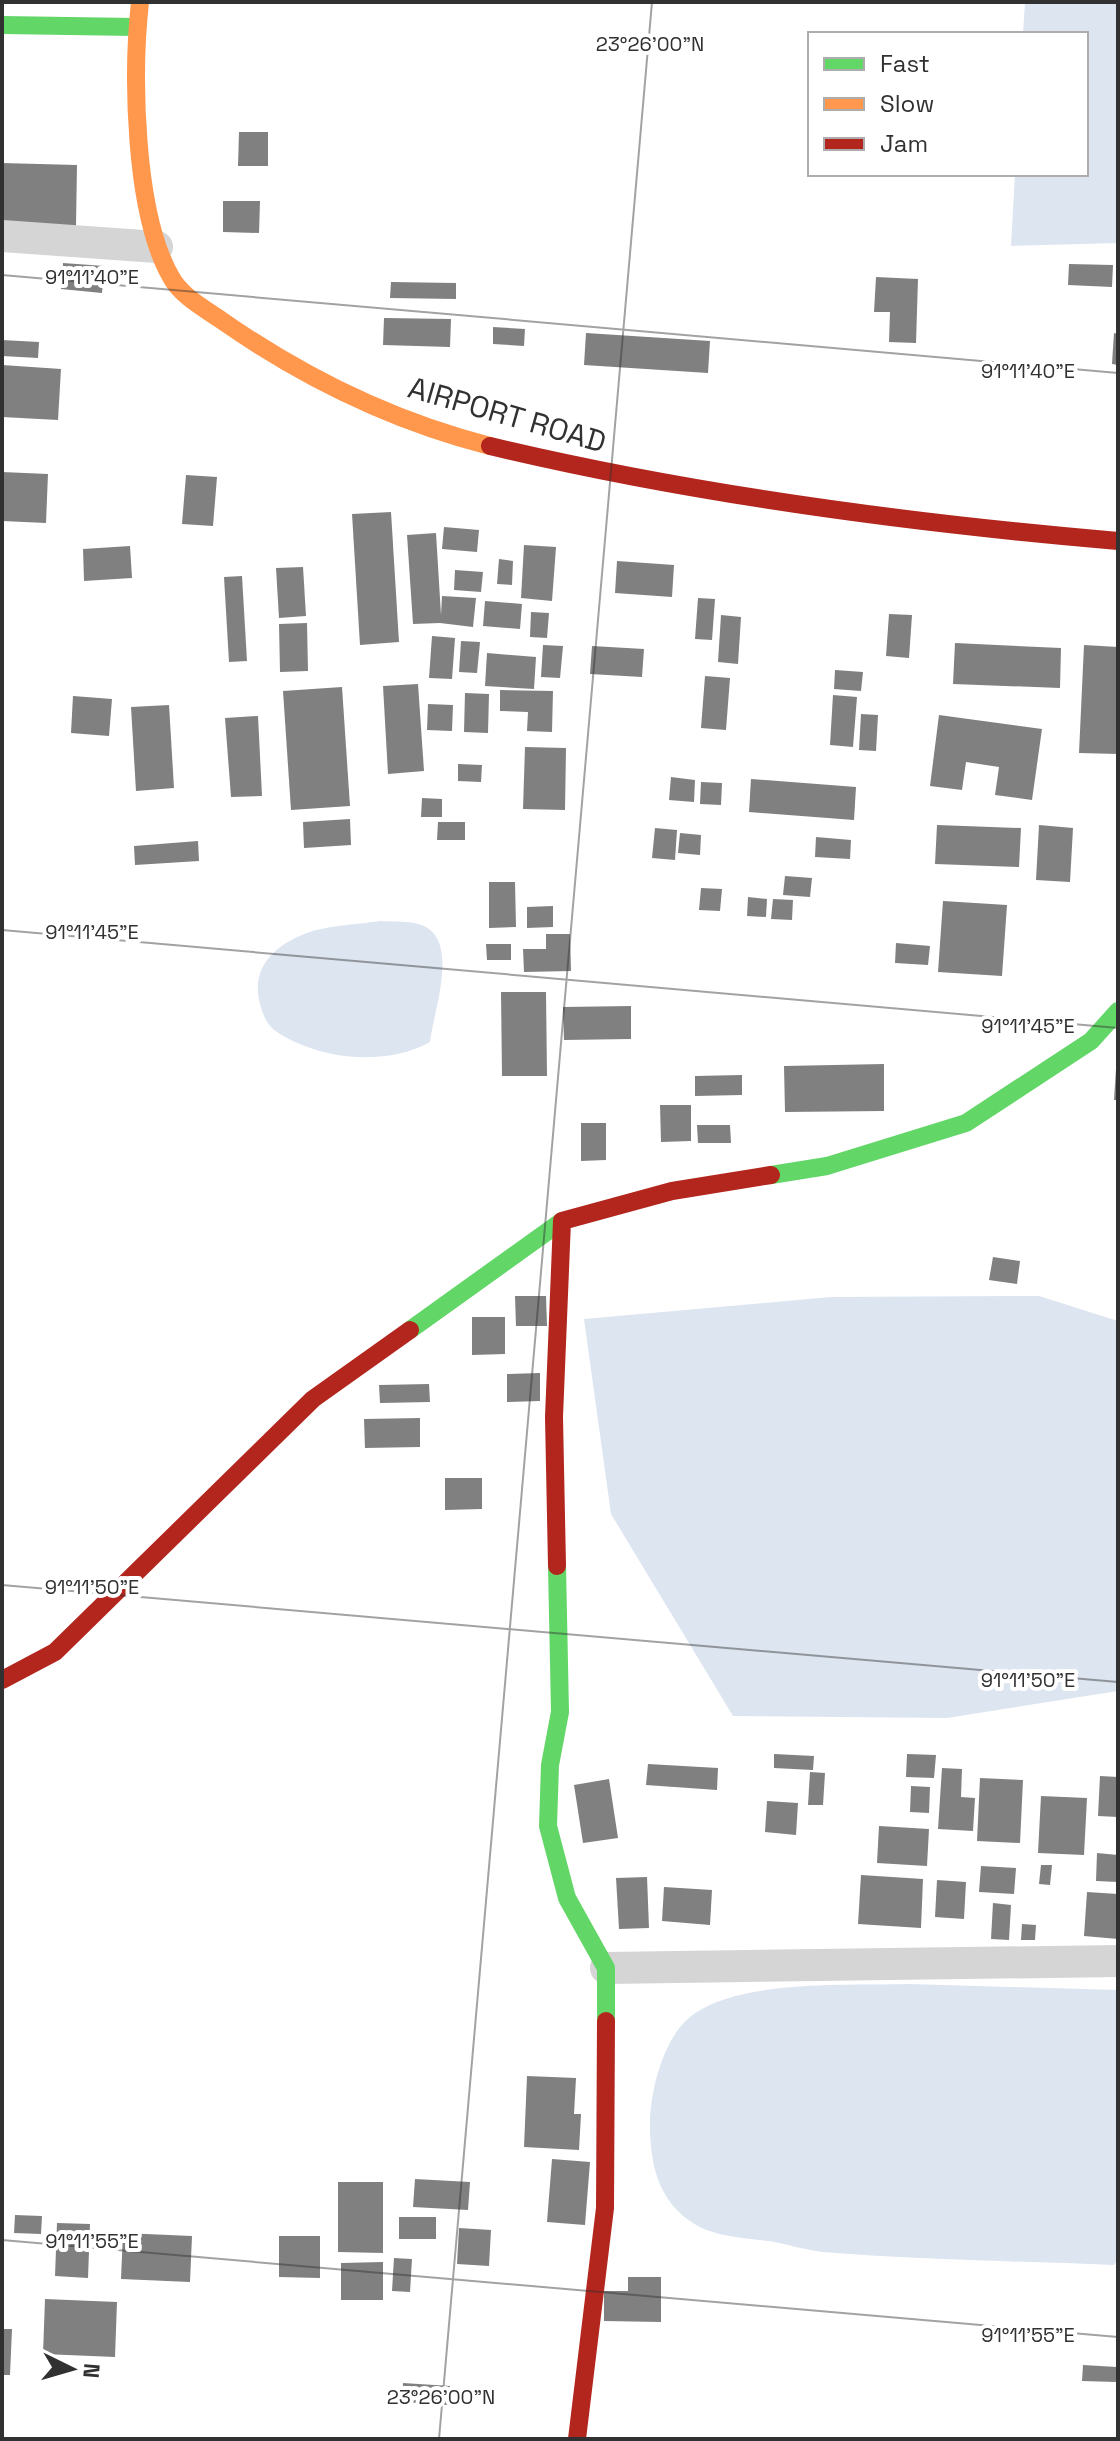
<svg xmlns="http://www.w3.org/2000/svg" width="1120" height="2441" font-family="'Space Grotesk',sans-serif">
<rect width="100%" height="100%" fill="#fff"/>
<g fill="#dde5f1">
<polygon points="1025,2 1118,2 1118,243 1011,246 1015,174 1086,174 1086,34 1023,34"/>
<path d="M380,921C394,922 417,920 429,929C457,950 433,1014 430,1042C385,1067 317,1060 274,1030C266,1023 263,1014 260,1004C251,970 271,948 302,935C324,925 356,925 380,921Z"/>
<polygon points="1039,1296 1118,1321 1118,1691 947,1718 733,1716 611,1514 584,1319 831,1297"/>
<path d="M908,1984L1118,1990V2259L1114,2265C1017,2261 919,2260 823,2252C805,2250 787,2244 769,2241C745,2238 714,2237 693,2223C659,2201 651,2167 650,2129C649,2094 663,2035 694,2014C745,1979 848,1986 908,1984Z"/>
</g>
<g fill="#808080">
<polygon points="239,132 268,132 268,166 238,166"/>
<polygon points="2,163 77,165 76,226 2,224"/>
<polygon points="223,201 260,201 259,233 223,232"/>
<polygon points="63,263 104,266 102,293 61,289"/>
<polygon points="1069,264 1113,265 1112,287 1068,285"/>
<polygon points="876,277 918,279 916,343 889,342 890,312 874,312"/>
<polygon points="391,282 456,283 456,299 390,298"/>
<polygon points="384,318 451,319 450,347 383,345"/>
<polygon points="493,327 525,329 524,346 493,344"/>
<polygon points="586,333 710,341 708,373 584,365"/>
<polygon points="1114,333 1118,334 1118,365 1112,364"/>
<polygon points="2,340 39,342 38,358 2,356"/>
<polygon points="2,365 61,369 58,420 2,417"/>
<polygon points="2,472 48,474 46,523 2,521"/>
<polygon points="186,475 217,477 213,526 182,524"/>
<polygon points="391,512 399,642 360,645 352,514"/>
<polygon points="444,527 479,530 477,552 442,549"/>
<polygon points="436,533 441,615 442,596 476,598 473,627 440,623 413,624 407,535"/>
<polygon points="524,545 556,547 552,601 521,598"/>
<polygon points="130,546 132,578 84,581 83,549"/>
<polygon points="499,559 513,561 512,585 497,584"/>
<polygon points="617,561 674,565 672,597 615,593"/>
<polygon points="303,567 306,616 279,618 276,568"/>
<polygon points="455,570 483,572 481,592 454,590"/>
<polygon points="242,576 247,661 229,662 224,577"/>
<polygon points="698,598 715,599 712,640 695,639"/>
<polygon points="485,601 522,604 520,629 483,626"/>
<polygon points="531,612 549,613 547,638 530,637"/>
<polygon points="889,614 912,615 909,658 886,656"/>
<polygon points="721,615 741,617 738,664 718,662"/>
<polygon points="307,623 308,671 280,672 279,624"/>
<polygon points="432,636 455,638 452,679 429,678"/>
<polygon points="461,641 480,642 477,673 459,672"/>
<polygon points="955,643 1061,648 1060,688 953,684"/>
<polygon points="543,645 563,646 560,678 541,677"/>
<polygon points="1084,645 1118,647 1118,754 1079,753"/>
<polygon points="592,646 644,649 642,677 590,674"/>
<polygon points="487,653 536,657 534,689 485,686"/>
<polygon points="835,670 863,672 861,691 834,689"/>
<polygon points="705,676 730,678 726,730 701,728"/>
<polygon points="418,684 424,771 388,774 383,686"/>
<polygon points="342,687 350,806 291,810 283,691"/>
<polygon points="500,690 553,691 552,732 527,731 528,712 500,711"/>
<polygon points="465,693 489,694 488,733 464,732"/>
<polygon points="833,695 857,697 853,747 830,745"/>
<polygon points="73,696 112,699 109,736 71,733"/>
<polygon points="428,704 453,705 452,731 427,730"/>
<polygon points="169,705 174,788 136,791 131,707"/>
<polygon points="861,714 878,715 876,751 859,750"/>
<polygon points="939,715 1042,729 1032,800 995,795 999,767 966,762 962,790 930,786"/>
<polygon points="258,716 262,796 231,797 225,718"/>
<polygon points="525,747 566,748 565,810 523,809"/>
<polygon points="458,764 482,765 481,782 458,781"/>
<polygon points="671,777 695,780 694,802 669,800"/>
<polygon points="751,779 856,787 854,820 749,812"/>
<polygon points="701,782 722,783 721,805 700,804"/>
<polygon points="422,798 442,799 442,817 421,817"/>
<polygon points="350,819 351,845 304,848 303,822"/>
<polygon points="438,822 465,822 465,840 437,840"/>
<polygon points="937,825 1021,828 1019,867 935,864"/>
<polygon points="1039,825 1073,828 1070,882 1036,880"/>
<polygon points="655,828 677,830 675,860 652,858"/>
<polygon points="680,833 701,835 700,855 678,853"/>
<polygon points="816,837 851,840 850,859 815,857"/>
<polygon points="198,841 199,861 135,865 134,846"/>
<polygon points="785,876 812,878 810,897 783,895"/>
<polygon points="489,882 515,882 516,927 489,928"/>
<polygon points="701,888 722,889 720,911 699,910"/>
<polygon points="748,897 767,899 766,917 747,916"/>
<polygon points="773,899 793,900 792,920 771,919"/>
<polygon points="943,901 1007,905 1002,976 938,972"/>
<polygon points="553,906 553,927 527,928 527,907"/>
<polygon points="546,934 570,934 571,971 524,972 523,949 546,949"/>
<polygon points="896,943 930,946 928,965 895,963"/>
<polygon points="486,944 511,944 511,960 487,960"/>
<polygon points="501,992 546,992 547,1076 502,1076"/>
<polygon points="631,1006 631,1039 564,1040 563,1007"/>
<polygon points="884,1064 884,1111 785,1112 784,1066"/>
<polygon points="1116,1069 1118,1069 1118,1100 1114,1100"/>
<polygon points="742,1075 742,1095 695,1096 695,1076"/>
<polygon points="660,1105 691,1105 691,1141 661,1142"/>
<polygon points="581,1123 606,1123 606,1160 581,1161"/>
<polygon points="697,1125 730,1125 731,1143 698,1143"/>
<polygon points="993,1257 1020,1261 1017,1284 989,1280"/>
<polygon points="515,1296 546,1296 547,1326 516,1326"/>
<polygon points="472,1317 505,1317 505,1354 472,1355"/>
<polygon points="540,1373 540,1401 507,1402 507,1374"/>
<polygon points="429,1384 430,1402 380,1403 379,1385"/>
<polygon points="420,1418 420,1447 365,1448 364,1419"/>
<polygon points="445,1478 482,1478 482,1509 445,1510"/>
<polygon points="774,1754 814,1756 813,1770 774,1768"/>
<polygon points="907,1754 936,1755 934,1778 906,1777"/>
<polygon points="648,1764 718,1768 717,1790 646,1785"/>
<polygon points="942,1768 962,1769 961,1797 975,1798 973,1831 938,1829"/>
<polygon points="810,1772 825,1773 823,1805 808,1805"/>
<polygon points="1100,1776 1118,1777 1118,1817 1098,1816"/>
<polygon points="980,1778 1023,1780 1020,1843 977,1841"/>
<polygon points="609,1779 618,1838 583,1843 574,1785"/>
<polygon points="911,1786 930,1787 929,1813 910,1812"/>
<polygon points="1041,1796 1087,1798 1084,1855 1038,1853"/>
<polygon points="767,1801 798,1803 796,1835 765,1832"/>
<polygon points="879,1826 929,1829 927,1866 877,1863"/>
<polygon points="1097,1853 1118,1855 1118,1882 1096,1881"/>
<polygon points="1041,1865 1052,1865 1050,1885 1039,1884"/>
<polygon points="981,1866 1016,1868 1014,1894 979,1892"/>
<polygon points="861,1875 923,1879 921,1928 858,1924"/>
<polygon points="647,1877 649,1928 619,1929 616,1878"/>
<polygon points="937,1880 966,1882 964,1919 935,1917"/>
<polygon points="664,1887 712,1890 710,1925 662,1921"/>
<polygon points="1087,1892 1118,1894 1118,1939 1084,1936"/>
<polygon points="993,1903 1011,1905 1009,1940 991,1939"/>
<polygon points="1022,1924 1036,1925 1035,1940 1021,1940"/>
<polygon points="527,2076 576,2078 574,2114 581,2114 579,2150 524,2147"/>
<polygon points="552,2159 590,2162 585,2225 547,2222"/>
<polygon points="415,2179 470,2182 468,2210 413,2207"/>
<polygon points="338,2182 383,2182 383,2253 338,2252"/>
<polygon points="15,2215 42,2216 41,2234 14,2233"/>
<rect x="399" y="2217" width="37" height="22"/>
<polygon points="57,2223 90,2224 88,2278 55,2276"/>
<polygon points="459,2228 491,2230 489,2266 457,2264"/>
<polygon points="123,2233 192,2236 190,2282 121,2279"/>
<polygon points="279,2236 320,2236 320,2278 279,2277"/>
<polygon points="394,2258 412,2259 410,2292 392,2291"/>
<polygon points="383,2262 383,2300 341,2300 341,2263"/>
<polygon points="628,2277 661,2277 661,2322 604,2321 604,2291 628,2291"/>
<polygon points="45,2299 117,2302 115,2357 43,2354"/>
<polygon points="2,2329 12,2329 10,2375 2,2375"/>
<polygon points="1083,2365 1117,2367 1116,2382 1082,2381"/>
<polygon points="403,2383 450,2386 449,2405 402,2402"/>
</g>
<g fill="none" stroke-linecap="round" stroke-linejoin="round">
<g stroke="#d5d5d5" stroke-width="32">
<polyline points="2,236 157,247"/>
<polyline points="606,1968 1118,1961"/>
</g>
<g stroke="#63d668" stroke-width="18">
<polyline points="2,25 135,27"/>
<polyline points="771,1175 827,1166 966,1123 1091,1041 1118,1011"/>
<polyline points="410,1330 562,1221"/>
<polyline points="557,1566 560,1712 550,1765 548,1826 567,1898 606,1968 606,2021"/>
</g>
<path stroke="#ff974d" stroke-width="18" d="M140,2C132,75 134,213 171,277C181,296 204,308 221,320C304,378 392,421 490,446"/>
<g stroke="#b3261e" stroke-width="18">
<path d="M490,446C695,495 908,523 1118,541"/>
<polyline points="557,1566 554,1417 562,1221 672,1191 771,1175"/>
<polyline points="2,1680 55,1652 313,1399 410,1330"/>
<polyline points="577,2439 605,2208 606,2021"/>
</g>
</g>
<path fill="none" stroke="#313131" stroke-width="2" stroke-opacity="0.45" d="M2,275L1118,373M2,930L1118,1028M2,1585L1118,1682M2,2240L1118,2337M439,2439L652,2"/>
<g text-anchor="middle" stroke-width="8" stroke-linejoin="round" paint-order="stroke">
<g font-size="30" fill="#313131" stroke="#fff">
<text transform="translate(507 415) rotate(16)" y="10">AIRPORT ROAD</text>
</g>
</g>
<g font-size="20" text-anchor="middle" fill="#313131" stroke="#fff" stroke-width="8" stroke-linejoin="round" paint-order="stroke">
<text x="650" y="51">23°26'00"N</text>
<text x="92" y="284">91°11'40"E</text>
<text x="1028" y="378">91°11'40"E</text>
<text x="92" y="939">91°11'45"E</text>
<text x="1028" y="1033">91°11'45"E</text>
<text x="92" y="1594">91°11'50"E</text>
<text x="1028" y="1687">91°11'50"E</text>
<text x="92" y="2248">91°11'55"E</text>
<text x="1028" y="2342">91°11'55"E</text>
<text x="441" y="2404">23°26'00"N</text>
</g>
<rect width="1120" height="2441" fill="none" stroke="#313131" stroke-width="8"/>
<rect x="808" y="32" width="280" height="144" fill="#ffffff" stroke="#adadad" stroke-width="2"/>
<rect x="824" y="58" width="40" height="12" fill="#63d668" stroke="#adadad" stroke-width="2"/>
<text x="880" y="72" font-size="24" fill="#313131">Fast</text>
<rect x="824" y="98" width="40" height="12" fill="#ff974d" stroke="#adadad" stroke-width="2"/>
<text x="880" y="112" font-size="24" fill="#313131">Slow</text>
<rect x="824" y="138" width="40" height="12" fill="#b3261e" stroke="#adadad" stroke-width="2"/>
<text x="880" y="152" font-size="24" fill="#313131">Jam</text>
<g transform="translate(72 2369) rotate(95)" stroke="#ffffff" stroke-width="6" paint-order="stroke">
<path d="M0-6L14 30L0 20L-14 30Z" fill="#313131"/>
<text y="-12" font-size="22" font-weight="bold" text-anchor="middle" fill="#313131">N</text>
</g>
</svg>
